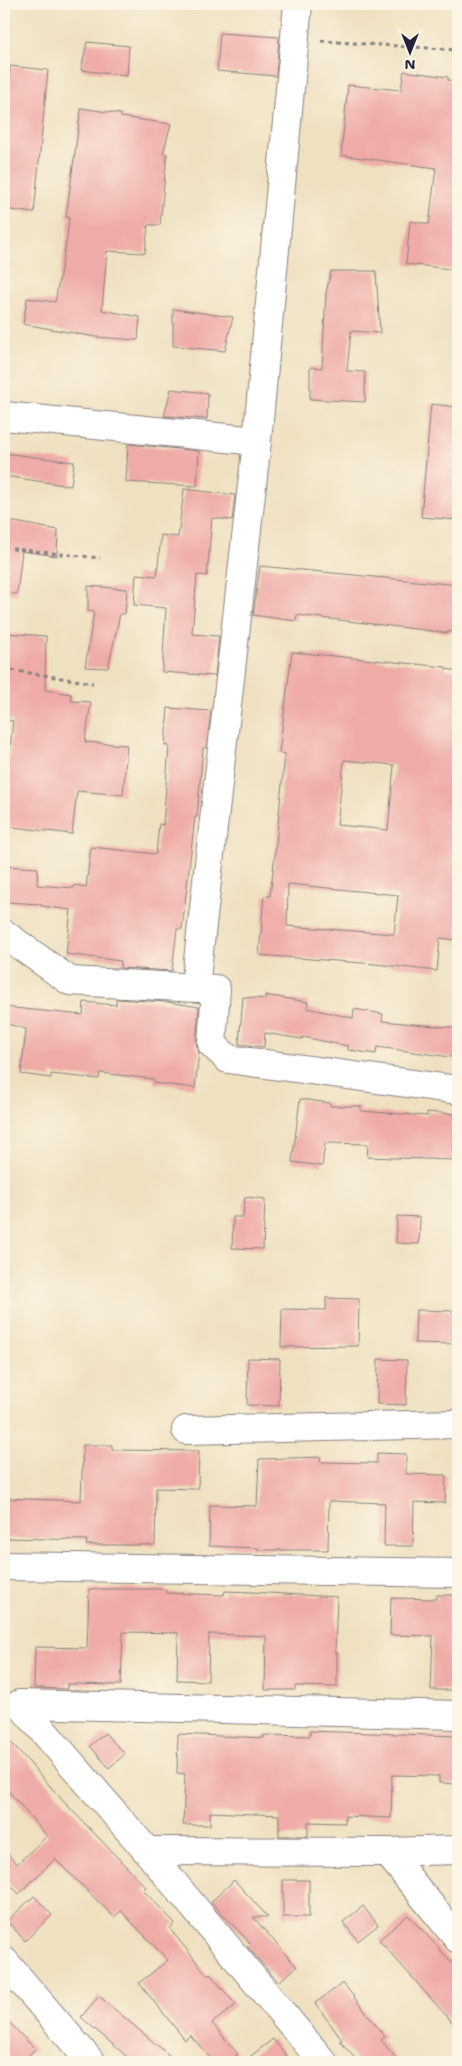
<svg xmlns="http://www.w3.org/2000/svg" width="462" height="2066" font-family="'Shantell Sans',sans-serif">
<rect width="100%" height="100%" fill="#fcf5e5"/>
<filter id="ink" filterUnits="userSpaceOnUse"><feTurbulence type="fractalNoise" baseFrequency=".02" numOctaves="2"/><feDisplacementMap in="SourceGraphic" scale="10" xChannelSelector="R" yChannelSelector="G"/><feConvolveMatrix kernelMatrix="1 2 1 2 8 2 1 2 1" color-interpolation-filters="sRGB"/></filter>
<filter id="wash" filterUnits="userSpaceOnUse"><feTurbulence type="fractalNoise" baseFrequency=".0096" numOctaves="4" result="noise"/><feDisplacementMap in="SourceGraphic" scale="20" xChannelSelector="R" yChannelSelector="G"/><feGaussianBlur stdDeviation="1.12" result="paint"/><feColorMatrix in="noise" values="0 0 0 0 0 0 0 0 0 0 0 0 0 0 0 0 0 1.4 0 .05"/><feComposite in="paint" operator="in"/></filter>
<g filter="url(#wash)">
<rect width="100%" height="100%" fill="#efe0c0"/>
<g id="blocks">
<g fill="#efaba8" fill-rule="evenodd">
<polygon points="220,33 279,37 276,76 217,71"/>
<polygon points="87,42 129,46 127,76 81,70"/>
<polygon points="10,66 48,70 34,213 4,209 5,108 7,108"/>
<polygon points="404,71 448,77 448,80 458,81 458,270 406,264 410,221 429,224 436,168 341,155 348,85 401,90"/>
<polygon points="81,108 121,114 121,117 171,124 163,154 167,154 160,225 148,225 145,253 107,251 102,310 140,317 138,340 96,337 23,324 27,298 55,302 67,237 69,217 66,217"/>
<polygon points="331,271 376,271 380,333 351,331 347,371 365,372 365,402 310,399 310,367 322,368 326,293"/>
<polygon points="173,309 233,317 225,351 173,346"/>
<polygon points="171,389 208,393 207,419 164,416"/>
<polygon points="431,404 458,407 458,520 421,517"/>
<polygon points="128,444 199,451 197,486 126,482"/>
<polygon points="4,453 74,462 71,486 4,476"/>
<polygon points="184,489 235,495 232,520 212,518 207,576 197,575 192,634 219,636 215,676 162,672 166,608 134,605 136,574 157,576 161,535 178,537"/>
<polygon points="4,520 58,530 57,556 22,551 17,594 4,593"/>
<polygon points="260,566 458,585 458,632 449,631 449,633 297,615 296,621 253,615"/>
<polygon points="88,586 127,589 125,614 120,614 108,668 85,667 94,612 88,611"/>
<polygon points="4,633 46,636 45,690 71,694 71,701 91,702 85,742 127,745 123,795 77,791 72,834 4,826 4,805 13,721 4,720"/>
<path d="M292,652L446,667V669L458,671V940L440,938L437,971L375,964L259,955L264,896H270L275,854L285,754L279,753ZM344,760L394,765L388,830L337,825ZM288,884L398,895L394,934L287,926Z"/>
<polygon points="168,708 211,711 206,748 203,748 197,817 195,817 182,929 177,929 172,971 120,968 121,961 66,954 71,910 41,906 41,904 4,902 4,866 38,868 37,885 74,888 74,885 86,887 91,847 156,854 159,824 163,825 169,746 165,745"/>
<polygon points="265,995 308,1002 307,1008 353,1018 354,1009 383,1014 382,1021 458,1028 458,1058 377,1047 376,1054 348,1050 348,1046 303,1037 302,1039 265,1033 264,1047 239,1044 243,997 266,999"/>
<polygon points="116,999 168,1002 199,1007 196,1043 199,1052 195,1088 154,1083 154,1079 100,1073 99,1079 51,1074 51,1078 21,1074 26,1029 4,1023 4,1007 83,1015 84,1002 116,1005"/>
<polygon points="300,1099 330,1103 330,1106 361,1106 361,1111 427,1116 427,1112 455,1114 453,1160 367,1157 368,1144 325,1143 322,1166 292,1162"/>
<polygon points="245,1197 265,1199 263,1249 232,1248 233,1217 243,1217"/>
<polygon points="397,1216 420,1217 419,1244 396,1243"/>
<polygon points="326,1298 359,1299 358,1346 281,1347 282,1309 326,1310"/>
<polygon points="416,1310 458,1311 458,1344 415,1343"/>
<polygon points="248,1358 280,1359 279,1406 247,1405"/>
<polygon points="378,1359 407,1360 406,1405 377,1404"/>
<polygon points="83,1445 112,1445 112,1450 199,1451 198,1489 156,1488 155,1545 86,1545 87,1540 4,1538 4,1498 81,1501"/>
<polygon points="377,1453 406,1454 406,1474 446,1475 445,1503 414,1502 413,1546 384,1546 385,1503 329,1501 328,1550 258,1550 258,1548 209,1546 210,1505 257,1506 259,1459 321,1457 320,1462 377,1463"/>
<polygon points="89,1589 166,1589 166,1593 224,1595 225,1591 251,1592 337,1597 335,1652 337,1652 337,1687 295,1686 295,1690 265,1690 266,1636 209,1634 208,1681 177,1680 178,1633 123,1632 121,1685 67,1684 67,1689 34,1688 35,1647 87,1648"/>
<polygon points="437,1595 458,1595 458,1690 431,1690 433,1636 390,1635 391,1598 437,1599"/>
<polygon points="310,1731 458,1736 458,1784 439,1783 439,1776 392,1775 391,1818 345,1816 345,1823 308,1822 308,1836 279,1836 279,1815 210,1812 210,1825 183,1825 185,1774 177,1773 178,1734 264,1738 264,1735 310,1736"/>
<polygon points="105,1733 125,1754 109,1768 90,1746"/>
<polygon points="4,1734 65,1803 146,1887 143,1890 175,1923 170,1929 208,1976 210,1974 236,2005 212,2023 238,2054 227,2062 214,2062 190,2035 185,2040 139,1983 168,1960 121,1911 114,1917 55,1859 19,1894 4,1878 4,1850 17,1864 47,1836 4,1786"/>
<polygon points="234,1880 268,1917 253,1917 297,1967 278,1982 247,1946 250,1943 211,1902"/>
<rect x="283" y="1880" width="26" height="37"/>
<polygon points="34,1896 52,1915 25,1941 7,1921"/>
<polygon points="363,1906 378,1925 358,1941 343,1922"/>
<polygon points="408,1915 458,1969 458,2029 379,1940"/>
<polygon points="343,1983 385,2037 381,2040 399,2062 358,2062 340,2041 342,2040 315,2003"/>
<polygon points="99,1996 177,2062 133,2062 81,2017"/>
<polygon points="4,2017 35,2049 21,2062 4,2062"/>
<polygon points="273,2039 292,2062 243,2062"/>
</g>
</g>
</g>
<g filter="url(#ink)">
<use href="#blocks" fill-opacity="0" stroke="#88817e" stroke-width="1"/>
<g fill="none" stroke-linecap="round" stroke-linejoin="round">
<g stroke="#88817e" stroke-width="30">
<g id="minor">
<polyline points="4,416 257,441"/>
<polyline points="4,934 70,981 216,989 212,1044 228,1059 458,1090"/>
<polyline points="195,987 257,441 298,4"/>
<polyline points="186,1430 458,1424"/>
<polyline points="4,1566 458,1573"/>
<polyline points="20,1704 147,1851 323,2062"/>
<polyline points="20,1704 458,1715"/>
<polyline points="147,1851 387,1852 458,1850"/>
<polyline points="387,1852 458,1939"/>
<polyline points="4,1961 91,2062"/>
</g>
</g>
<g stroke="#88817e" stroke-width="3" stroke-dasharray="4 4" stroke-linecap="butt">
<polyline points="321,41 458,50"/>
<polyline points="4,548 100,558"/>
<polyline points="4,669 93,683"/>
</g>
<use href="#minor" stroke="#fff" stroke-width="28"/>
</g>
</g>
<rect width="462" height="2066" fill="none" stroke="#fcf5e5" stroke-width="20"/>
<g transform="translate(410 52) rotate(180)" stroke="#fcf5e5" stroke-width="4" paint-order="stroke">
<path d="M0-4L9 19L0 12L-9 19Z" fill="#22223b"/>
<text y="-8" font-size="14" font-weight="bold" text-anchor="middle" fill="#22223b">N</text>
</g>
</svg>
